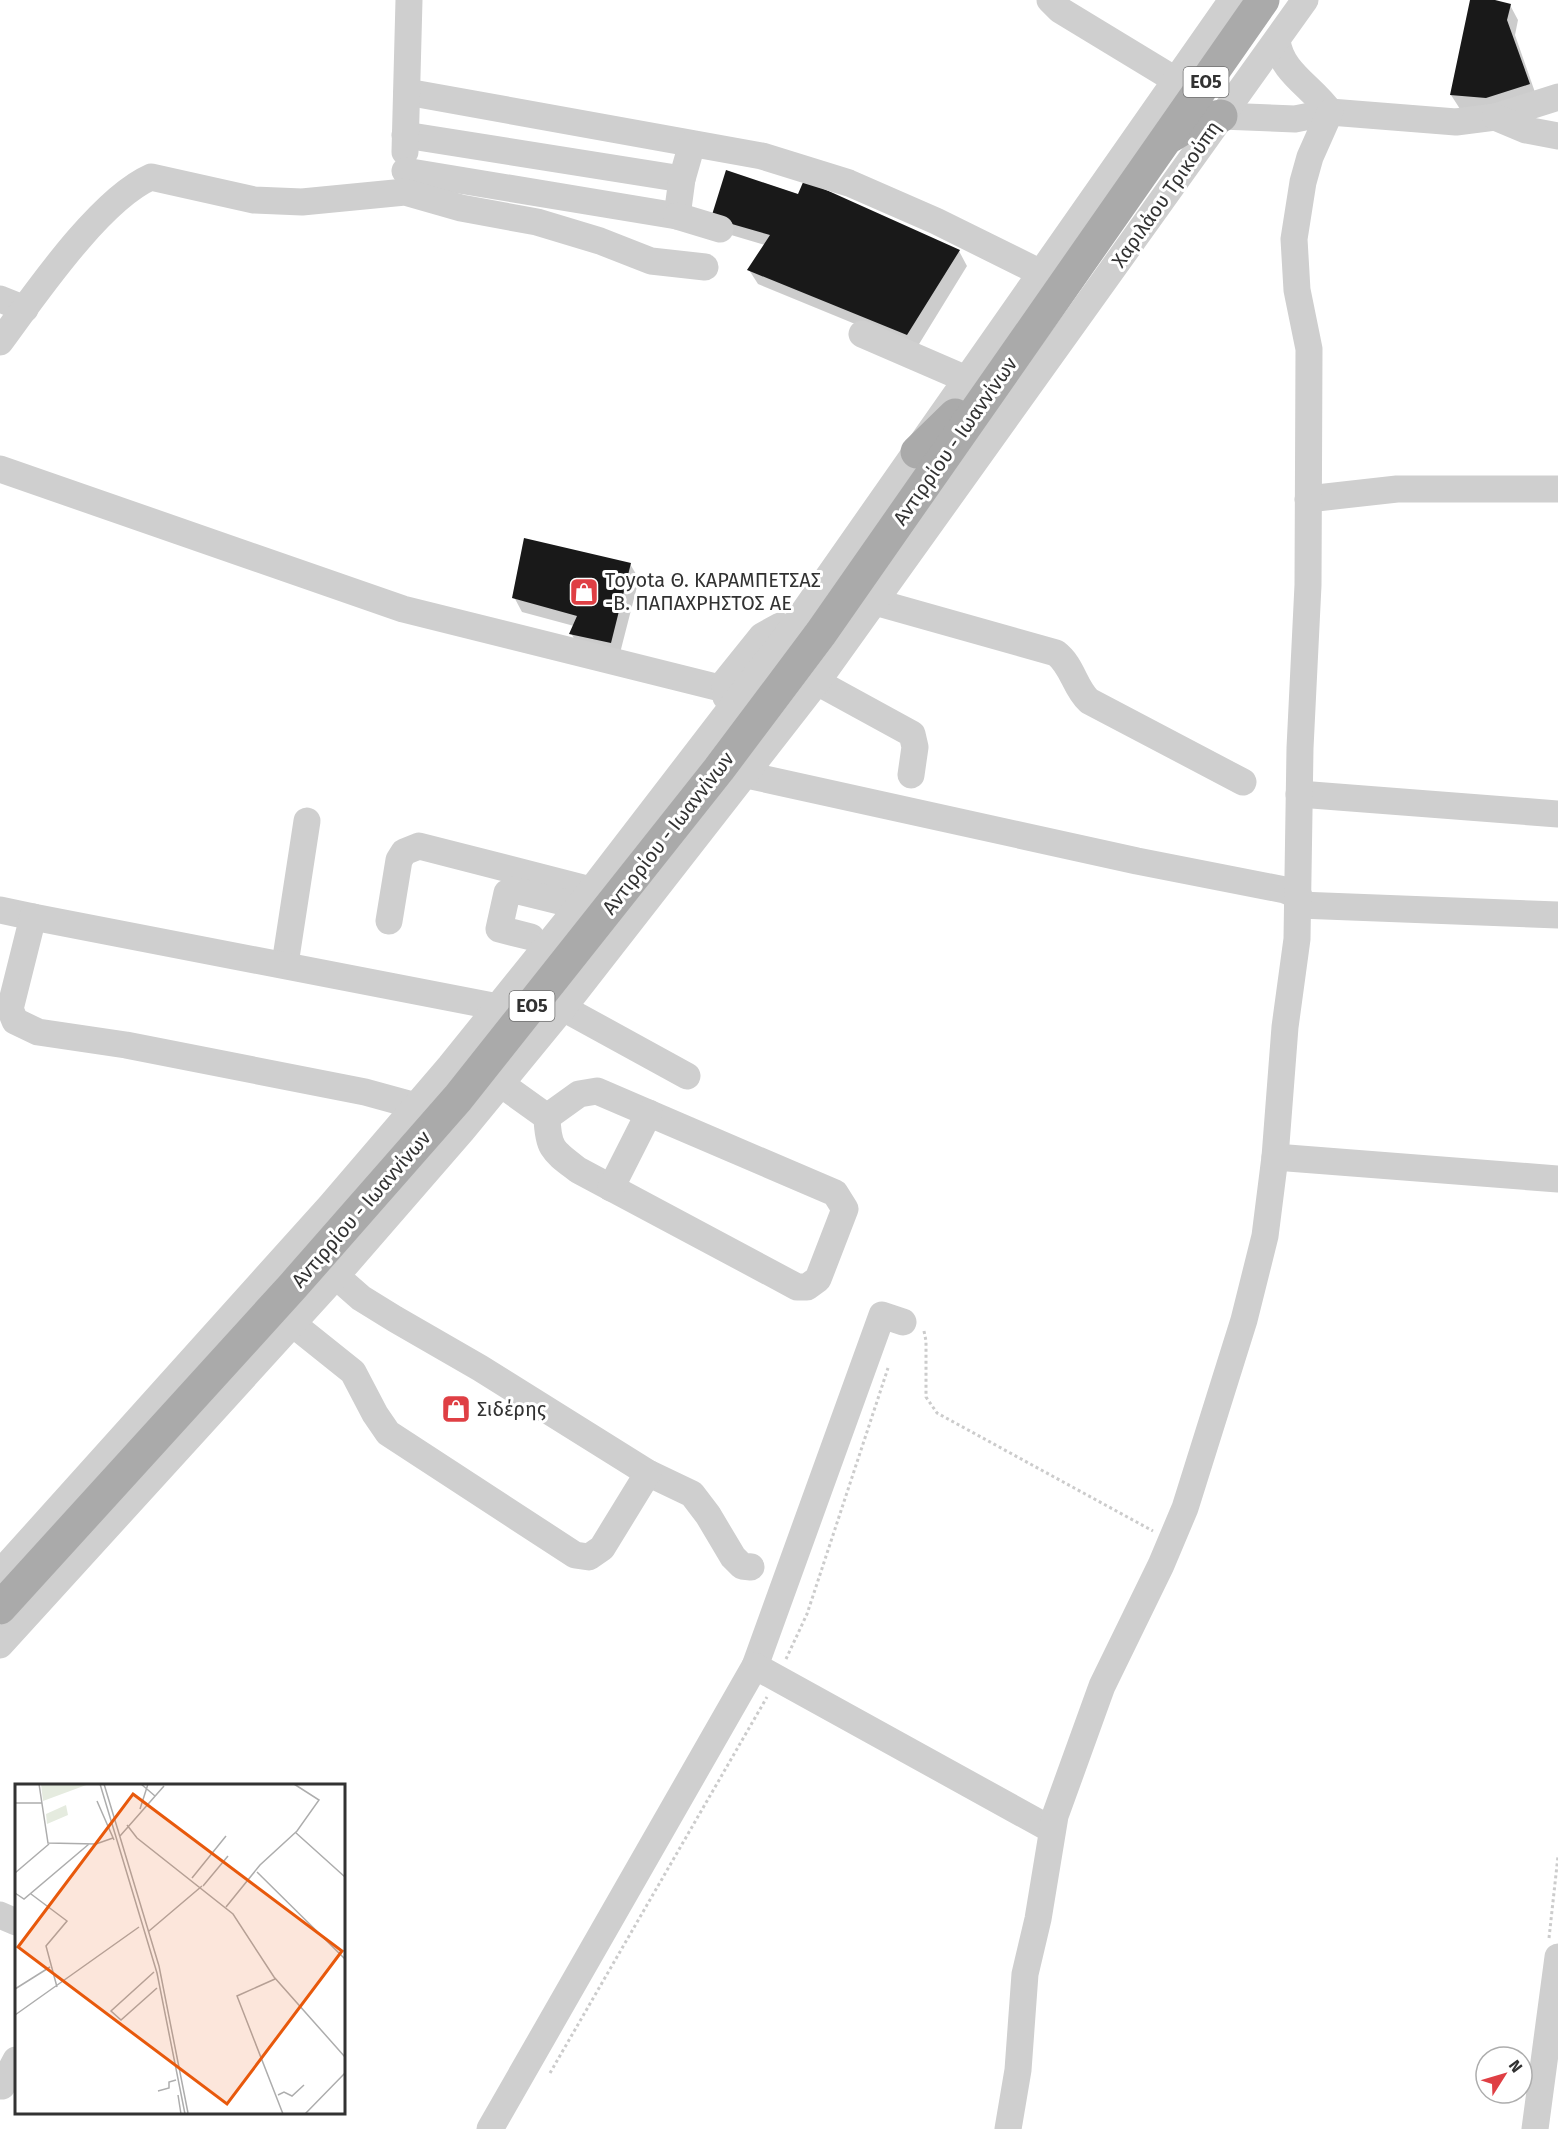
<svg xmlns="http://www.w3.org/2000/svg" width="1558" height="2129" font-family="'Fira Sans',sans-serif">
<rect width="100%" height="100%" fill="#fff"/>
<g fill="#0003">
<polygon points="1472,0 1489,0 1510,5 1518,20 1515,35 1537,98 1460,109 1451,95"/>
<polygon points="713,218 959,251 967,266 916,349 758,284 749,270 765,245 721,232"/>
<polygon points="630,564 639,579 619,657 579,648 571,633 574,626 522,612 514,597"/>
</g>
<g fill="#191919">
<polygon points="1470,0 1495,0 1511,4 1507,20 1530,84 1486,98 1450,95"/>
<polygon points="726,170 798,194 804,180 960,250 907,335 747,270 770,235 711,218"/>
<polygon points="524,538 631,563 611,643 569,634 577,616 512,598"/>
</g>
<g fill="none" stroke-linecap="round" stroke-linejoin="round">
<g stroke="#ccc" stroke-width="3" stroke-dasharray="3 3" stroke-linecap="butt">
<polyline points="924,1331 926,1341 926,1397 937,1413 1153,1531"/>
<polyline points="786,1659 807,1614 888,1368"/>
<polyline points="1549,1938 1558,1856"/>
<polyline points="550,2073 767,1697"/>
</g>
<g stroke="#cfcfcf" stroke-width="27">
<polyline points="1050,0 1060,10 1177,81"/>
<path d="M1277,40C1281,73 1312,86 1330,112"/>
<polyline points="407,92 762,156 849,183 936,221 1041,273"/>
<polyline points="1221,116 1295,119 1330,112 1456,122 1495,117 1558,97"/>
<polyline points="1495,117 1526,130 1558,136"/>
<polyline points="405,135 682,179"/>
<polyline points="405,152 409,0"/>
<polyline points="405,171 677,216 682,179 692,144"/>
<polyline points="677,216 720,229"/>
<polyline points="0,299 25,309"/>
<polyline points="862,334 966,379"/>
<path d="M0,342C34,296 99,200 151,177L254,200L302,202L405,192L461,208L537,222L600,241L651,261L705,267"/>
<polyline points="0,469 403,609 724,689"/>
<polyline points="1308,499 1397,489 1558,489"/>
<path d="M875,602L1056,653C1073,666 1074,687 1089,701L1243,782"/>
<polyline points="817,682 912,734 915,747 911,775"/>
<polyline points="733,703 726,697 725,682 762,636 780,626 791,630"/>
<polyline points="747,775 1137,861 1285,890 1299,896"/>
<polyline points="1299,794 1558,814"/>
<polyline points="1299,905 1558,915"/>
<polyline points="0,910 33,917"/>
<polyline points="389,921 399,860 404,852 419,846 591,890"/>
<polyline points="531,937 499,929 507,893 514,890 579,906"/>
<polyline points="285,964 307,821"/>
<polyline points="563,1008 687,1076"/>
<path d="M501,1084L547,1117C548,1149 553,1151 578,1170L797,1287H807L818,1279L845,1209L835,1193L597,1091L579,1094L547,1117"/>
<polyline points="416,1106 365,1092 126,1045 38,1032 15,1021 10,1009 33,917 498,1007"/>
<polyline points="1275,1157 1558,1179"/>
<polyline points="611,1188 649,1113"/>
<polyline points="336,1276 361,1298 395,1319 480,1368 648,1473 692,1494 708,1515 733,1557 742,1566 751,1567"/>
<polyline points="293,1324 353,1372 375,1414 388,1433 575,1555 589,1557 602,1548 648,1473"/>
<polyline points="0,1573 330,1206 450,1066 579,906 791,630 1232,0"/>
<polyline points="0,1645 336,1276 462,1131 563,1008 817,682 1305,0"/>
<polyline points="755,1666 882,1315 903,1322"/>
<polyline points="0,1915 16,1922"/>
<polyline points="2,2086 16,2060"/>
<polyline points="490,2129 755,1666 1052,1830"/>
<polyline points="1008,2129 1018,2070 1025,1974 1038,1919 1055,1816 1102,1686 1161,1565 1185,1508 1244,1320 1265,1236 1275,1157 1285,1027 1297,939 1300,748 1308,585 1309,349 1297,290 1294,239 1303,182 1310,157 1330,112"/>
<polyline points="1535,2129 1558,1957"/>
</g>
<g stroke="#aaa" stroke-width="33">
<polyline points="1171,136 1197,120 1221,116"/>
<polyline points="917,452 955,415"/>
<polyline points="0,1608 293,1286 458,1098 719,769 821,633 1263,0"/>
</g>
</g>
<defs>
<g id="shop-square" transform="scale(1.5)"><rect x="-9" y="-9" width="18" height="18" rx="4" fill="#df3f44" stroke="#fff"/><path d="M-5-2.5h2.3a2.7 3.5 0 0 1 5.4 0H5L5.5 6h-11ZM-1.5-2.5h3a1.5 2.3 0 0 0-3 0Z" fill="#fff"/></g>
</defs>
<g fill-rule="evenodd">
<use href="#shop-square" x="584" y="592"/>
<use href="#shop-square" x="456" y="1409"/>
</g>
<g text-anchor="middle" stroke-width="6" stroke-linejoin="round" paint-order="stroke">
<g fill="#fff" stroke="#707070" stroke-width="1.5">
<rect x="1183.5" y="67" width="45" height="30" rx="4.5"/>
<rect x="509.5" y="991" width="45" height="30" rx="4.5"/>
</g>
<g font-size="18" font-weight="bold" fill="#323232">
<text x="1206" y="88">ΕΟ5</text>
<text x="532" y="1012">ΕΟ5</text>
</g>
<g font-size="20" fill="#323232" stroke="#fff">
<text transform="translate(1166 194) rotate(-55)" y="7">Χαριλάου Τρικούπη</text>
<text transform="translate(955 441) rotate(-55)" y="7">Αντιρρίου - Ιωαννίνων</text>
<text transform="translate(668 833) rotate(-52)" y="7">Αντιρρίου - Ιωαννίνων</text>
<text transform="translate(361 1209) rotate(-49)" y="7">Αντιρρίου - Ιωαννίνων</text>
</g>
<g font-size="20" fill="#323232" stroke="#fff" text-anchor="start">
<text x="605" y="587">Toyota Θ. ΚΑΡΑΜΠΕΤΣΑΣ<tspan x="605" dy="23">-Β. ΠΑΠΑΧΡΗΣΤΟΣ ΑΕ</tspan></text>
<text x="477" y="1416">Σιδέρης</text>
</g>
</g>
<g transform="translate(15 1784)">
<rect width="330" height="330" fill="#fff"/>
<path d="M26,0H74L28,17ZM51,21L53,31L32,40L31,30Z" fill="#e5ebdf"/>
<path fill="none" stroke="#adadad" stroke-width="1.5" d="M24,0L33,59L81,60L98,54M85,0L142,189L170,330M89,0L144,182L173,329M126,0L140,12M82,17L99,56M0,19H27M125,25L133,0M112,41L122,54L218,130L259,193L330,273M280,48L330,93M105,52L149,2M242,88L330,175M0,89L34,60M177,94L211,52M188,102L213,72M0,109L9,115L74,60M16,110L52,137L31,162L42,203M211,123L245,81L282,47L304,16L279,0M134,147L187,102M139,188L96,227L106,236L142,204M260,195L222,212L268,330M0,205L35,183M0,231L124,143M143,307L154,304V298L161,296M163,311L166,330M263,311L269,308L277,312L289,301M290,330L330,289"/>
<path fill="#e8590c" fill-opacity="0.15" stroke="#e8590c" stroke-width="3" d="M118,10L327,167L212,320L3,163Z"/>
<rect width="330" height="330" fill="none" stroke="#323232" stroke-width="3"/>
</g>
<g transform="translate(1504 2075) rotate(53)"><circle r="28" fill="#ffffff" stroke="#adadad" stroke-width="1.5"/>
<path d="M0-4.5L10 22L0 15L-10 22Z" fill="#df3f44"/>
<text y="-9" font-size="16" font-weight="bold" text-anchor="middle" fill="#323232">N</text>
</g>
</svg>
